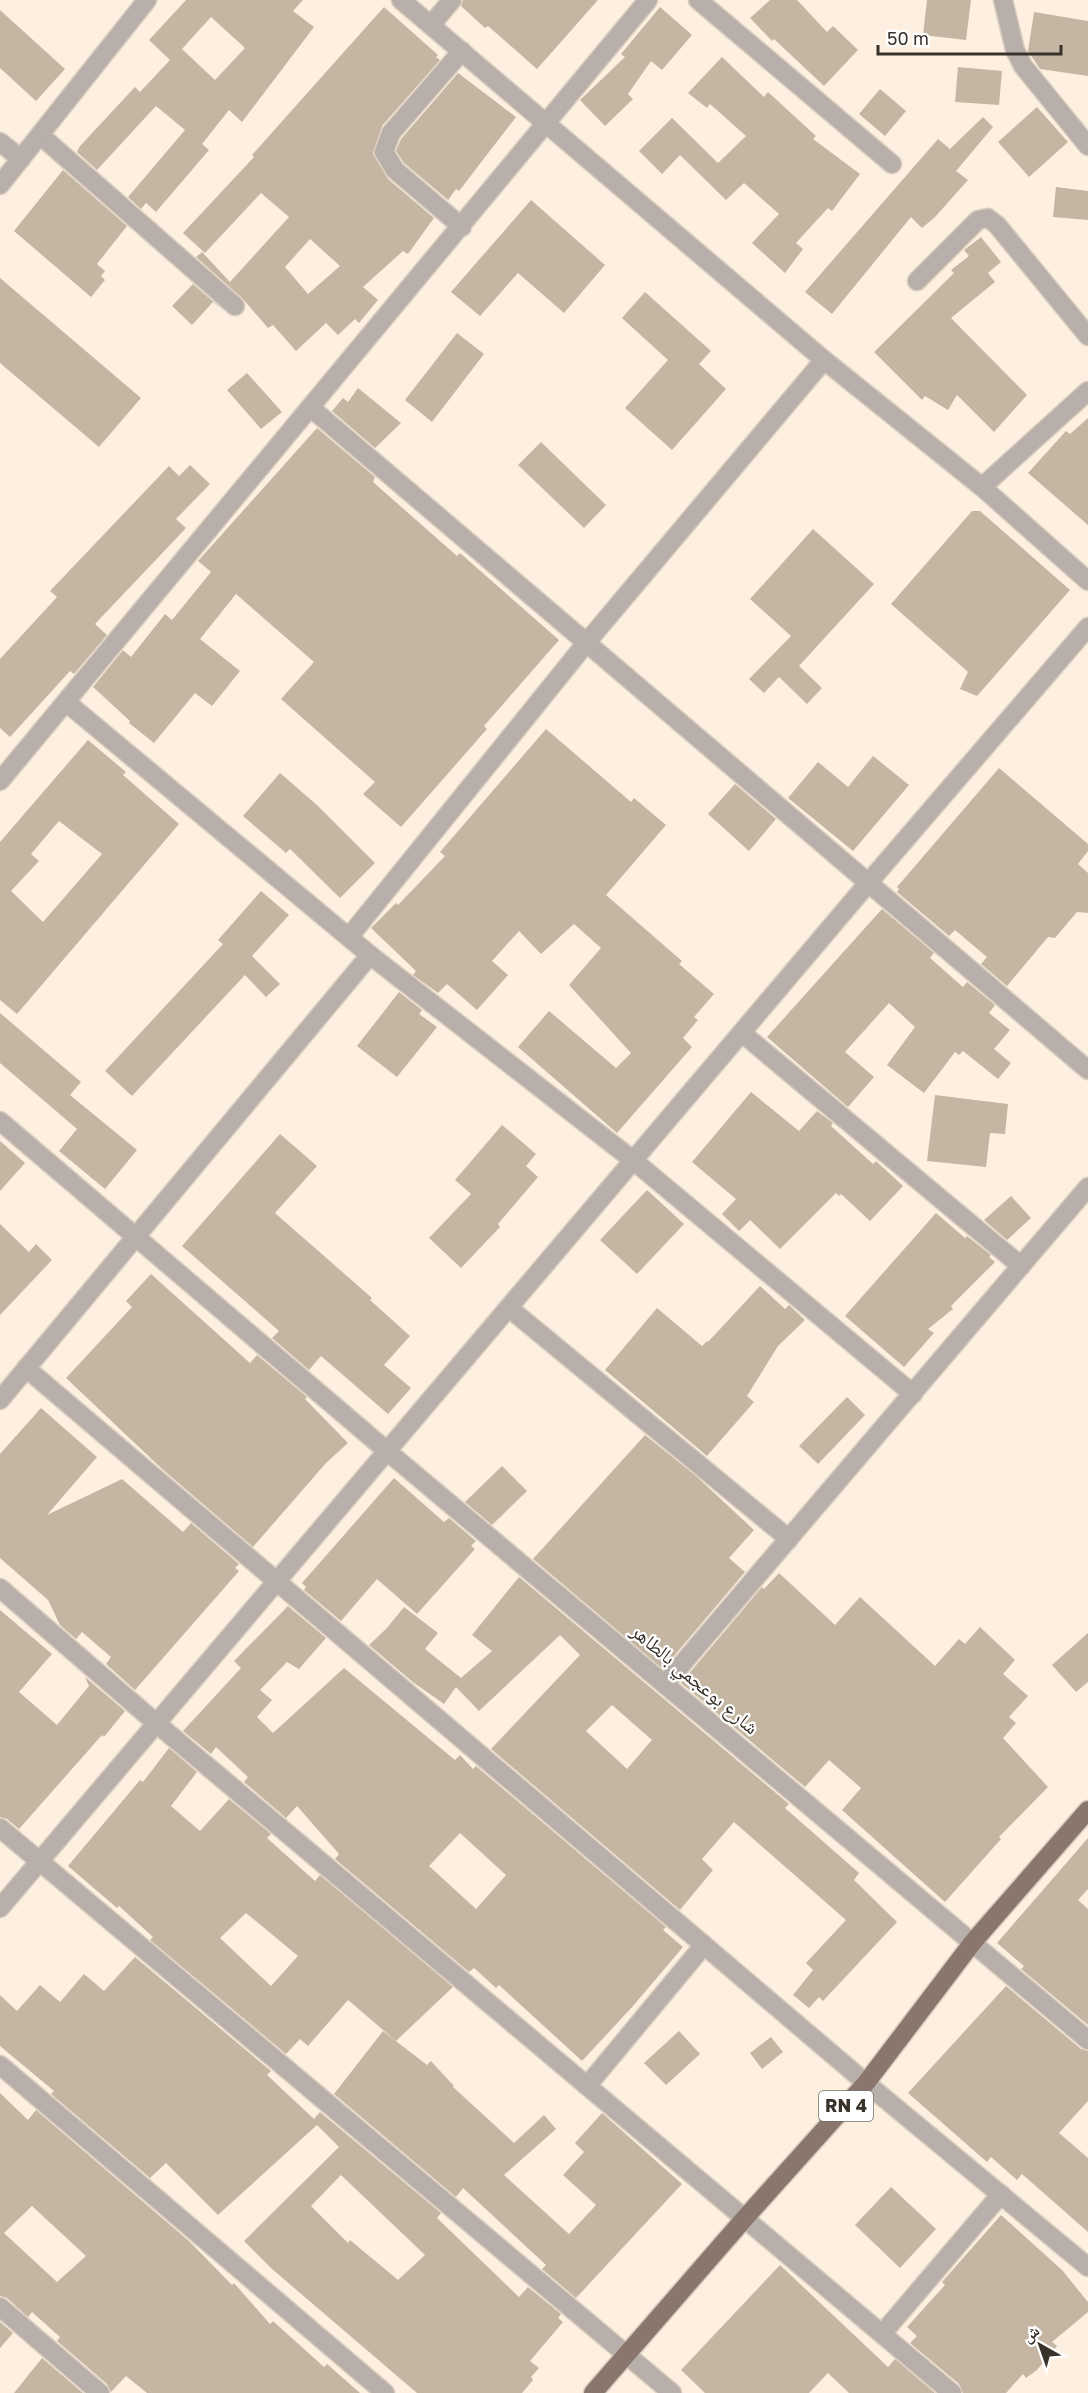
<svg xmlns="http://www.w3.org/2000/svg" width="1088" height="2393" font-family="'Golos Text','Noto Naskh Arabic',sans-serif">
<rect width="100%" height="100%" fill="#fdf0e0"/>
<g fill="#c5b6a3" fill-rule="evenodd">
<path d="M186,0H303L293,11L314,27L242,122L229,110L202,144L209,150L156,212L146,203L141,209L128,197L185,130L156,106L97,170L77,152L80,146L135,87L140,92L170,60L149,40ZM211,17L245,48L215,80L182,49Z"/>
<polygon points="463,0 598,0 537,69 488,26 485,28 461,6"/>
<polygon points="770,0 797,0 827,32 833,26 858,50 824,86 774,39 772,41 750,18"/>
<polygon points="927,0 971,0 966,40 923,35"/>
<path d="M384,7L438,55L436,57L440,60L382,126L373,154L388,179L434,218L408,254L403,251L363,287L378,300L359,323L355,319L338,335L326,323L296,351L273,325L268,328L242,298L196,257L202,252L230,282L289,217L261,193L205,253L183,233L254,157L252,155ZM310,239L340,266L308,294L285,267Z"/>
<polygon points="660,7 692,35 662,70 651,61 628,94 633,99 605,126 580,100 625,57 621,54"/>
<polygon points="0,10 65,69 36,101 0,68"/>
<polygon points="1034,12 1088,21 1088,76 1040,69 1028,51"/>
<polygon points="722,57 764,97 768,92 816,136 813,139 860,174 832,211 828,208 796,243 803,249 785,273 752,243 779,214 744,183 726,200 680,155 662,174 639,151 672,118 718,163 746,136 710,104 707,108 688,93"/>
<polygon points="958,67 1002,71 999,105 955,102"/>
<polygon points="458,73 516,117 459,191 456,189 448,200 404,163 396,151 401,139"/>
<polygon points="880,89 906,111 885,136 859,114"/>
<polygon points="1037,107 1068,142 1029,177 998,142"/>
<polygon points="983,117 993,127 956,171 968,180 935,217 922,228 911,217 832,314 805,292 938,139 950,149"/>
<polygon points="63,170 127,226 97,264 105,271 101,276 105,280 91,297 14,231"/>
<polygon points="1056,187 1088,191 1088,220 1053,217"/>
<polygon points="531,200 605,265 564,313 518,273 480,316 451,292"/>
<polygon points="981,237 1001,262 988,273 995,282 951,318 1027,395 994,432 957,395 948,410 925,396 922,400 874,352 954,273 951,270 969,256 964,250"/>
<polygon points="0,278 141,398 99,447 0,363"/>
<polygon points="193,284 224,311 213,302 192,325 172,306"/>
<polygon points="645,292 711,351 699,364 726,389 672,450 625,408 668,360 622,318"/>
<polygon points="457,333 484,354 432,422 405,400"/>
<polygon points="247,373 282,412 261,429 227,390"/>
<polygon points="358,388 401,423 375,448 332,411 343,398 348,402"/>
<polygon points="1088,418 1088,525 1028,473 1066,431 1070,434"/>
<polygon points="317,428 375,477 373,482 457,556 460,553 559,640 484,726 487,729 401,827 363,794 375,782 281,699 314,662 236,594 200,639 240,671 212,706 195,693 154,743 129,723 130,721 93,687 123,650 131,657 165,614 172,620 211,572 198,561"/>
<polygon points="541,442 606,505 584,528 518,465"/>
<polygon points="190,465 210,484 176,519 186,528 95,624 107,635 74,674 70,671 10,737 0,728 0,659 57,597 50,591 169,466 179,476"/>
<polygon points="972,511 980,511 1070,590 977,696 960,689 968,672 891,604"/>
<polygon points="813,529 874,584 799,666 822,688 807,704 779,677 764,693 749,679 791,636 750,599"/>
<polygon points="546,729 631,802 634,798 666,825 606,895 682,961 679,964 714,994 694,1017 698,1020 683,1038 692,1047 617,1133 518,1047 549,1011 616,1068 631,1053 569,985 601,948 574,924 541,954 519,931 492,961 508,975 477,1010 447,984 438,993 413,975 416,971 371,928 396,903 398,905 445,856 440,852"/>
<path d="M88,740L126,772L123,775L179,824L17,1014L0,1000V842ZM59,821L102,854L43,922L11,891L39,861L31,854Z"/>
<polygon points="873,756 909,785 853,851 788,798 818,762 848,787"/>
<polygon points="999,768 1088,844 1088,851 1078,864 1088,873 1088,913 1077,912 1055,938 1048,937 1007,986 981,964 987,957 955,930 949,936 897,892 899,889 897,887"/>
<polygon points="280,773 318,806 375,863 340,898 290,849 286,853 243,816"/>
<polygon points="735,784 776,819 749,851 708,814"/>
<polygon points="261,891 289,915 252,956 280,984 266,997 245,975 132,1096 105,1071 223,944 218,940"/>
<polygon points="882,909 934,953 930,958 963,987 967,982 995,1005 989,1013 1010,1030 994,1049 1011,1063 998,1079 963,1051 959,1055 955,1052 924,1093 887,1065 915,1027 889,1003 845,1052 874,1077 848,1107 767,1037"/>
<polygon points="399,992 422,1010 419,1014 437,1027 397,1077 357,1046"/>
<polygon points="0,1013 81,1082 70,1095 137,1150 105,1189 59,1151 77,1129 0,1063"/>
<polygon points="751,1092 799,1131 817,1111 833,1123 831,1126 873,1164 876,1161 903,1186 870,1221 841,1194 839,1196 836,1193 780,1249 750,1220 739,1231 722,1214 736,1199 692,1162"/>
<polygon points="935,1095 1008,1104 1005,1134 990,1133 986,1167 927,1161"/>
<polygon points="502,1125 536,1154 526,1166 538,1177 498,1224 500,1227 461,1268 429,1238 471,1194 455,1180"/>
<polygon points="280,1134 317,1166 275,1213 372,1298 370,1300 410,1336 384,1365 411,1388 388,1414 321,1356 309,1370 272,1338 279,1331 182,1246"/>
<polygon points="0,1141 25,1163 0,1191"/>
<polygon points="647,1190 684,1224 637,1274 600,1240"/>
<polygon points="1011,1196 1031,1218 1007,1240 984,1220"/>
<polygon points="936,1213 965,1238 967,1236 991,1255 989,1257 995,1262 951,1306 953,1309 928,1329 934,1333 904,1367 845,1316"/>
<polygon points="0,1224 29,1252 36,1244 52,1260 0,1315"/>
<polygon points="151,1274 250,1363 257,1355 307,1397 305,1399 348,1443 326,1463 253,1547 161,1468 66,1378 132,1307 126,1301"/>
<polygon points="760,1286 785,1309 789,1305 805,1320 778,1346 747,1396 754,1402 707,1456 605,1370 657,1308 702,1346 707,1341 708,1342"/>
<polygon points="847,1397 865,1415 818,1464 799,1446"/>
<polygon points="41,1408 97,1457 47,1515 122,1479 183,1532 191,1523 239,1564 235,1568 239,1571 135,1690 106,1664 111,1657 82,1632 76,1639 60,1625 48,1600 0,1558 0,1454"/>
<polygon points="645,1435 696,1476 754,1530 729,1558 745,1572 663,1669 533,1559"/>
<polygon points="502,1466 527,1491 492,1525 465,1502"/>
<polygon points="394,1478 444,1522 449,1518 476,1541 471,1546 475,1549 417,1614 377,1579 341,1621 304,1590 306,1587 302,1583"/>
<polygon points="779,1573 835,1625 860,1597 935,1666 959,1639 965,1644 980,1627 1015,1660 1003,1674 1028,1696 1009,1717 1016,1723 1003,1738 1048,1787 999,1837 1001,1839 945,1902 842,1810 861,1788 829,1760 805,1787 681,1683 762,1587 764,1589"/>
<path d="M519,1577L789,1804L785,1808L859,1873L854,1880L897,1922L823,2001L819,1997L809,2008L793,1995L813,1970L806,1963L846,1920L734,1822L702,1859L713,1870L680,1910L491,1749L580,1655L560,1635L479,1711L456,1687L444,1704L414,1683L369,1645L387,1628L404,1607L438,1633L425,1649L461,1678L492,1651L472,1635ZM612,1705L652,1740L627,1769L586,1731Z"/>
<path d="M288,1606L326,1638L299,1669L287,1662L260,1690L272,1700L257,1717L273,1733L344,1668L455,1760L460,1755L473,1769L476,1766L666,1927L663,1930L683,1947L633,2006L582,2061L499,1985L496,1988L474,1968L469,1972L335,1859L339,1854L297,1806L286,1818L244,1782L248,1777L216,1747L211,1754L183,1731L241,1668L234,1661ZM460,1833L506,1875L476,1909L429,1866Z"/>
<polygon points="0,1610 52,1654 19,1692 57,1725 89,1686 85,1677 125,1711 104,1737 102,1735 19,1829 7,1819 0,1817"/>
<polygon points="1088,1633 1088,1682 1076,1692 1052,1665"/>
<path d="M169,1748L197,1772L171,1806L200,1831L229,1799L271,1834L267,1838L315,1881L320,1875L453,1987L396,2041L348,2000L308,2046L300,2039L286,2054L150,1940L153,1937L119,1906L117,1908L68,1866L140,1780L143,1782ZM246,1913L298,1956L271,1986L220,1938Z"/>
<polygon points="1088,1838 1088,1889 1078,1900 1088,1909 1088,2025 1021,1969 1024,1966 997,1943"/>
<path d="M135,1957L271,2071L267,2075L314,2119L320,2112L441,2213L437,2218L519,2297L528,2287L561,2314L558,2318L563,2322L530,2361L539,2368L531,2377L533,2380L522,2393H417L272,2269L244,2241L339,2147L317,2125L218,2215L166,2163L150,2178L51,2094L54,2091L0,2046V1995L17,2011L40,1985L60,2002L84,1974L104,1991ZM341,2175L425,2255L398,2280L350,2240L348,2243L311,2206Z"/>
<polygon points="1006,1986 1081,2049 1088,2051 1088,2101 1059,2133 1088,2158 1088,2232 1022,2174 1017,2180 991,2157 987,2162 908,2093"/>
<polygon points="383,2031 427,2065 431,2061 454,2086 453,2087 514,2143 544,2115 556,2129 504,2175 569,2234 596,2205 563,2175 584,2152 575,2143 602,2113 682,2184 576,2298 542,2269 546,2265 463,2188 456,2197 334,2094"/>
<polygon points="679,2031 700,2054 666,2085 644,2063"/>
<polygon points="771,2037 783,2052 762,2069 750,2053"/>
<path d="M0,2093L28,2120L36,2110L189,2241L232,2285L234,2283L270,2324L273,2321L324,2367L327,2364L360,2393H147L126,2376L111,2392L107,2384L57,2341L60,2337L32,2312L28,2317L7,2298L0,2296ZM32,2206L86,2256L57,2282L4,2233Z"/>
<polygon points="891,2187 936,2229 900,2268 855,2225"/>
<polygon points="1001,2215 1062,2270 1088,2302 1088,2312 1052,2342 1057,2346 1037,2370 1026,2378 1023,2374 1006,2393 963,2393 959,2384 910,2343 917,2336 907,2327 945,2285 942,2282"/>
<polygon points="780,2265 888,2367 895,2359 935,2393 849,2393 828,2373 809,2393 705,2393 681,2370"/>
<polygon points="0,2322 13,2333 0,2348"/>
<polygon points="42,2358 83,2393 14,2393"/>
</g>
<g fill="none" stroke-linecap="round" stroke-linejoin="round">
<g stroke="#dacebf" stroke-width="21">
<g id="street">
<polyline points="401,0 824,360 982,487 1088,581"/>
<polyline points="698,0 892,164"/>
<polyline points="1003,0 1015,50 1023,66 1088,146"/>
<polyline points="431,25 452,0"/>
<polyline points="40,135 235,306"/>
<polyline points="0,142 21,159"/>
<polyline points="0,185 147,0"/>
<polyline points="462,227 395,170 384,152 391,133 462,51"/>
<polyline points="917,281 978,220 988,218 997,225 1088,336"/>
<polyline points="311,408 1088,1070"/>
<polyline points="982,487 1088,391"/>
<polyline points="66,702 370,955 634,1161 913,1394"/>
<polyline points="0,781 648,0"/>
<polyline points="349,937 587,642 824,360"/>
<polyline points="742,1033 1021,1266"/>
<polyline points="0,1121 387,1451 1088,2040"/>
<polyline points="509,1308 789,1539"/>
<polyline points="26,1368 866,2083 1088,2267"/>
<polyline points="0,1400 370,955"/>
<polyline points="0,1588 156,1723 952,2393"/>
<polyline points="665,1684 1088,1187"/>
<polyline points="0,1828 672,2393"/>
<polyline points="0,1908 869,882 1088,627"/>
<polyline points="0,2065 385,2393"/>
<polyline points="587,2086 704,1945"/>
<polyline points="0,2307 100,2393"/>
<polyline points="882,2334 1001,2194"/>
</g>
</g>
<g stroke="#dacebf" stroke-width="21">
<polyline id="primary" points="593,2393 745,2218 866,2083 973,1942 1088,1810"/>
</g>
<use href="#street" stroke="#b9afaa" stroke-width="18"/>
<use href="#primary" stroke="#89776e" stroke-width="18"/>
</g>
<g text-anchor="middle" stroke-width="4.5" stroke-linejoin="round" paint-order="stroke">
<rect fill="#fff" stroke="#74706a" stroke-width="1.5" x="819" y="2091" width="54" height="30" rx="4.5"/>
<g font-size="18" font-weight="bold" fill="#38322a">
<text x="846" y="2112">RN 4</text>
</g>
<g font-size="20" fill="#38322a" stroke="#fff">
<text transform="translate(695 1679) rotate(40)" y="7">شارع بوعجمي بالطاهر</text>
</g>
</g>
<g transform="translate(1040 2345) rotate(320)" stroke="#ffffff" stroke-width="4.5" paint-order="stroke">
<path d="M0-4.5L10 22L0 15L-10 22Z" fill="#38322a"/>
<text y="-9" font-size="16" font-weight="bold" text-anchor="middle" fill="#38322a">ش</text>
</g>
<path d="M878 45v9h183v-9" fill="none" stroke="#38322a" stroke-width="3"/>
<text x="887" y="45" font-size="18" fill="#38322a" stroke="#ffffff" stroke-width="4.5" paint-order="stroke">50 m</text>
</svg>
